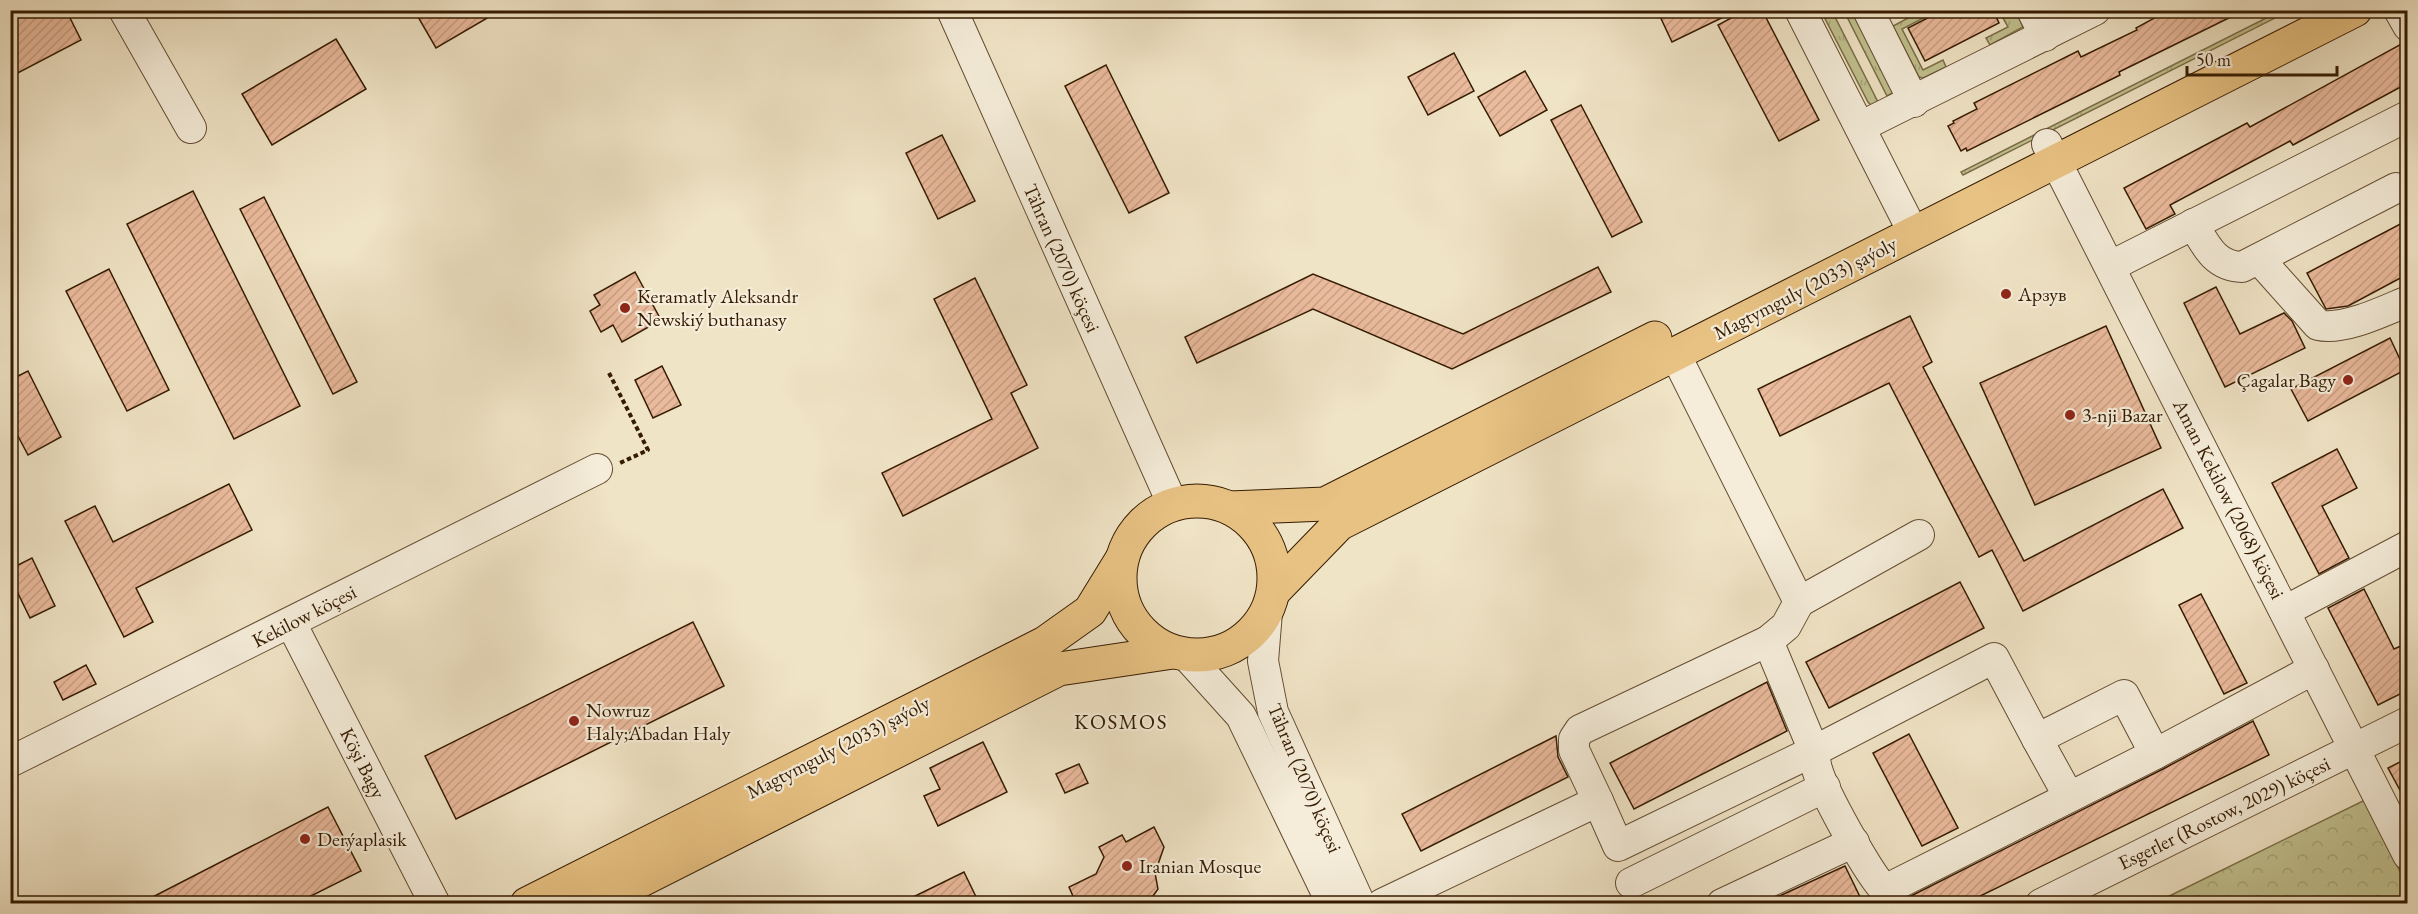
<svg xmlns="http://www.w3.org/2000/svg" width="2418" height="914" font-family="'EB Garamond',serif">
<defs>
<pattern id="grass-tufts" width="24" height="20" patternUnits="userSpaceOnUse" patternTransform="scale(1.5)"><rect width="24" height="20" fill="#c1c290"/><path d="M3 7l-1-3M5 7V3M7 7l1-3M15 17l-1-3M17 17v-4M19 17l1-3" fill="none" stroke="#a6a67a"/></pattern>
<pattern id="forest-crowns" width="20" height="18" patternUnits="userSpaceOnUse" patternTransform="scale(1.5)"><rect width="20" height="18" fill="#c1c290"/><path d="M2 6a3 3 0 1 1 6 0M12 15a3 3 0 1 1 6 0" fill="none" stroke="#a6a67a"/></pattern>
<pattern id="building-hatch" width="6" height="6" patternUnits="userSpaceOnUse" patternTransform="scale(1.5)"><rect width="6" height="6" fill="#eaba9c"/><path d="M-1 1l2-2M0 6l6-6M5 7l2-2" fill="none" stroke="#c99f85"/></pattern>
</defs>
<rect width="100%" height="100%" fill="#f0e4c6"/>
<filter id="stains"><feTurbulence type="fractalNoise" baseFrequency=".00333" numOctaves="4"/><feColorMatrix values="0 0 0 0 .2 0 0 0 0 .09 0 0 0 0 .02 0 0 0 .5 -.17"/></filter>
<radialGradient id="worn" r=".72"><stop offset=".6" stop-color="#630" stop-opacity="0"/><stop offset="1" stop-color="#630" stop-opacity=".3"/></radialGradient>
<g fill="url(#grass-tufts)" stroke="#7b6e48" stroke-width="1.5">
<polygon points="1923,10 1937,11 1902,29 1923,70 1943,60 1946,67 1923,78 1919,77 1893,26"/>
<polygon points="1821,11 1832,11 1880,106 1872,106 1868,102"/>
<polygon points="1844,11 1855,11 1896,91 1887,96"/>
<polygon points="1999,11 2016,11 2023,27 1990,45 1986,38 2008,27"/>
<polygon points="2280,11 2289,11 1963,175 1961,172"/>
</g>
<polygon fill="url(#forest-crowns)" stroke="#7b6e48" stroke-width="1.5" points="2367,799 2407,887 2407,903 2153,904"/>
<g fill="url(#building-hatch)" stroke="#351b01" stroke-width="1.5">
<polygon points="10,10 66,10 81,40 10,77"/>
<polygon points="414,10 501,10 436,48"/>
<polygon points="1657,10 1738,10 1672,42"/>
<polygon points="1746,10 1762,10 1819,120 1779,141 1718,25"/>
<polygon points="1943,10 1993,10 1999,23 1925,61 1908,28"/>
<polygon points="2158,10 2245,10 2119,72 2120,75 1967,151 1966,148 1961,151 1948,126 1954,123 1953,121 1977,109 1974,103 2078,51 2081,57 2137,30 2136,28 2160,15"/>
<polygon points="336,39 366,89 272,145 242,94"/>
<polygon points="2405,42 2408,43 2408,83 2293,145 2290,141 2170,205 2175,214 2146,229 2124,188 2247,123 2250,127"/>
<polygon points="1454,53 1474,91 1428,115 1408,77"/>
<polygon points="1106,65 1169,193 1129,213 1065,86"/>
<polygon points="1525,71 1547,110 1500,136 1478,97"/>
<polygon points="1581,105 1642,222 1612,237 1551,120"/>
<polygon points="942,135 975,201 938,219 906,153"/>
<polygon points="193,191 300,406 234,439 127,224"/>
<polygon points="264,197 357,382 333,394 240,209"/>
<polygon points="2408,220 2408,274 2348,306 2326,309 2307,273"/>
<polygon points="1598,267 1611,292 1452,369 1313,309 1197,363 1185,337 1313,274 1463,334"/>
<polygon points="109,269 169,390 127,411 66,291"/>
<polygon points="635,272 661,320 622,342 613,325 601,332 590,311 600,305 594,295"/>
<polygon points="975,278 1027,385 1011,393 1038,448 903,516 882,473 992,419 934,299"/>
<polygon points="2216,287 2240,334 2284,313 2292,321 2305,348 2225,387 2184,303"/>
<polygon points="1910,316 1932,362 1923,367 2024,561 2163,489 2183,528 2023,611 1992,550 1979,557 1889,383 1780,436 1758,389"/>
<polygon points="2106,326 2161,448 2035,505 1980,383"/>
<polygon points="2390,338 2405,370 2308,421 2291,389"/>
<polygon points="662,366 681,405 653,418 635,380"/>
<polygon points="28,371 61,437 28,455 10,421 10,380"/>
<polygon points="2337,449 2357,488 2322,506 2349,558 2319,574 2272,483"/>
<polygon points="229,484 252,530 136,588 153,622 124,637 65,521 95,506 113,542"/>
<polygon points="32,558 55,606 30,618 10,577 10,569"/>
<polygon points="1960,582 1984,628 1829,708 1806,662"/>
<polygon points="2364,589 2394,649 2408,643 2408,690 2378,705 2328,608"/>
<polygon points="2201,594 2247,683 2224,694 2179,605"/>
<polygon points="693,622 724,686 456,819 425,756"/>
<polygon points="86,665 96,684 63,700 54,682"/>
<polygon points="1767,682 1787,731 1634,809 1610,763"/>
<polygon points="2253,721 2269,755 1966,903 1897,903 2163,769"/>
<polygon points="1909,734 1958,828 1922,846 1873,753"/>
<polygon points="1556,736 1558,757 1568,777 1421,851 1402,814"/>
<polygon points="983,742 1007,792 938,826 924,796 940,789 930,768"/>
<polygon points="2408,758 2408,805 2388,768"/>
<polygon points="1079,764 1088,783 1065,793 1056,774"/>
<polygon points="328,807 361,871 297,903 141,903"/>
<polygon points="1154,827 1164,847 1155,873 1158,889 1148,903 1076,903 1069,887 1096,874 1104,857 1099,847 1122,835 1126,842"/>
<polygon points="1845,866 1863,903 1764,903"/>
<polygon points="964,872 979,903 901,903"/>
</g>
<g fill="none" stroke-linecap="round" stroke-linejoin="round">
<g stroke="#644d32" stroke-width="32">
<g id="minor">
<polyline points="124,10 191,128"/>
<polyline points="952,10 1173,505"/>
<polyline points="1800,10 1914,234"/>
<polyline points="1868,10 1914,102"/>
<polyline points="2032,10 2045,36"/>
<polyline points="2399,10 2408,26"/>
<polyline points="1860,127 2095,10"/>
<polyline points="2047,144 2408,855"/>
<path d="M2193,224C2206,245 2214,266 2242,267L2396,188"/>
<path d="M2259,259L2318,325C2343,331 2384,311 2408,301"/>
<polyline points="2111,266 2408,116"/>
<path d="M1675,354L1799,602L1786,626L1768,641L1814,751C1815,757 1815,763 1817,769C1823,791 1869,875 1885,890L2155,754L2314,669"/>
<polyline points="1799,602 1919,535"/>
<polyline points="2285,611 2408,546"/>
<polyline points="1267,612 1263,661 1273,712 1360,904"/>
<polyline points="291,623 435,904"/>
<polyline points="1186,655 1241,716 1332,904"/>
<polyline points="2037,739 2069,797"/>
<polyline points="10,762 597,469"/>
<polyline points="1598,801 1574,750 1574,739 1580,730 1768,641"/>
<polyline points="1631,883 1825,787"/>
<polyline points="1382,904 1598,801 1618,846 1814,751 1994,658 2037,739 2124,695 2155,754"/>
<polyline points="1722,904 1854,842"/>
<polyline points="2041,904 2408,722"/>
</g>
</g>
<g stroke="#351b01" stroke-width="35">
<g id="major">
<circle cx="1197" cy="578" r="77"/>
<polyline points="1230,508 1325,504 1655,338"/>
<polyline points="1274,591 1339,524 2355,10"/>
<polyline points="527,904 1045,643 1090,611 1122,559"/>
<polyline points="594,904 1059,669 1173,652"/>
</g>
</g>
<polyline stroke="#351b01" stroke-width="4" stroke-dasharray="4.5 3" stroke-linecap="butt" points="609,373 648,450 620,463"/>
<use href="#minor" stroke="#f5edda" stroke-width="30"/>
<use href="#major" stroke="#e8c283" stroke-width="33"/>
</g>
<g fill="#8f2418" stroke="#f5edda" stroke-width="2">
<circle cx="2006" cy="294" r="6"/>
<circle cx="625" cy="308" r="6"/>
<circle cx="2348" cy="380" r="6"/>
<circle cx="2070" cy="415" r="6"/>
<circle cx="574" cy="721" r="6"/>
<circle cx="305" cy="839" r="6"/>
<circle cx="1127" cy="866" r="6"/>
</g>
<g text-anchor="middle" stroke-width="4.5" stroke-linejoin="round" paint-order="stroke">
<g font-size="20" fill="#351b01" stroke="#f5edda">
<text transform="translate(1062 258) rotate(66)" y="7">Tähran (2070) köçesi</text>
<text transform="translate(1805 288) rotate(-27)" y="7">Magtymguly (2033) şaýoly</text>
<text transform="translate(2229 499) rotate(63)" y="7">Aman Kekilow (2068) köçesi</text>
<text transform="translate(304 616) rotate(-27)" y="7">Kekilow köçesi</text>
<text transform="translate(838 747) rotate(-27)" y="7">Magtymguly (2033) şaýoly</text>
<text transform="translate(363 763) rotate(63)" y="7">Köşi Bagy</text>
<text transform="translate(1305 778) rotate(67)" y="7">Tähran (2070) köçesi</text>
<text transform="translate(2224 813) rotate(-26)" y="7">Esgerler (Rostow, 2029) köçesi</text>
</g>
<g font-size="20" fill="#351b01" stroke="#f5edda" text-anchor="start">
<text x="2018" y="301">Арзув</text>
<text x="637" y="303">Keramatly Aleksandr<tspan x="637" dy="23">Newskiý buthanasy</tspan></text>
<text x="2336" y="387" text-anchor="end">Çagalar Bagy</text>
<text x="2082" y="422">3-nji Bazar</text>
<text x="586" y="717">Nowruz<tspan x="586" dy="23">Haly;Abadan Haly</tspan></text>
<text x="317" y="846">Derýaplasik</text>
<text x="1139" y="873">Iranian Mosque</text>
</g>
<g font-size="21" letter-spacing="1.5" fill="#351b01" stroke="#f5edda">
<text x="1121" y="729">KOSMOS</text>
</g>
</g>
<rect width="2418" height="914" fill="none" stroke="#f0e4c6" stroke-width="36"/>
<rect x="12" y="12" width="2394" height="890" fill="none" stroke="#351b01" stroke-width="3"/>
<rect x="18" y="18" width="2382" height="878" fill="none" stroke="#351b01" stroke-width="1.5"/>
<path d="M2187 66v9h150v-9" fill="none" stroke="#351b01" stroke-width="3"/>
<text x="2196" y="66" font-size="18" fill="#351b01" stroke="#f5edda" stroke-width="4.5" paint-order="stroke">50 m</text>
<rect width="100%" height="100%" filter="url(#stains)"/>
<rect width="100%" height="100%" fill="url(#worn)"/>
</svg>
